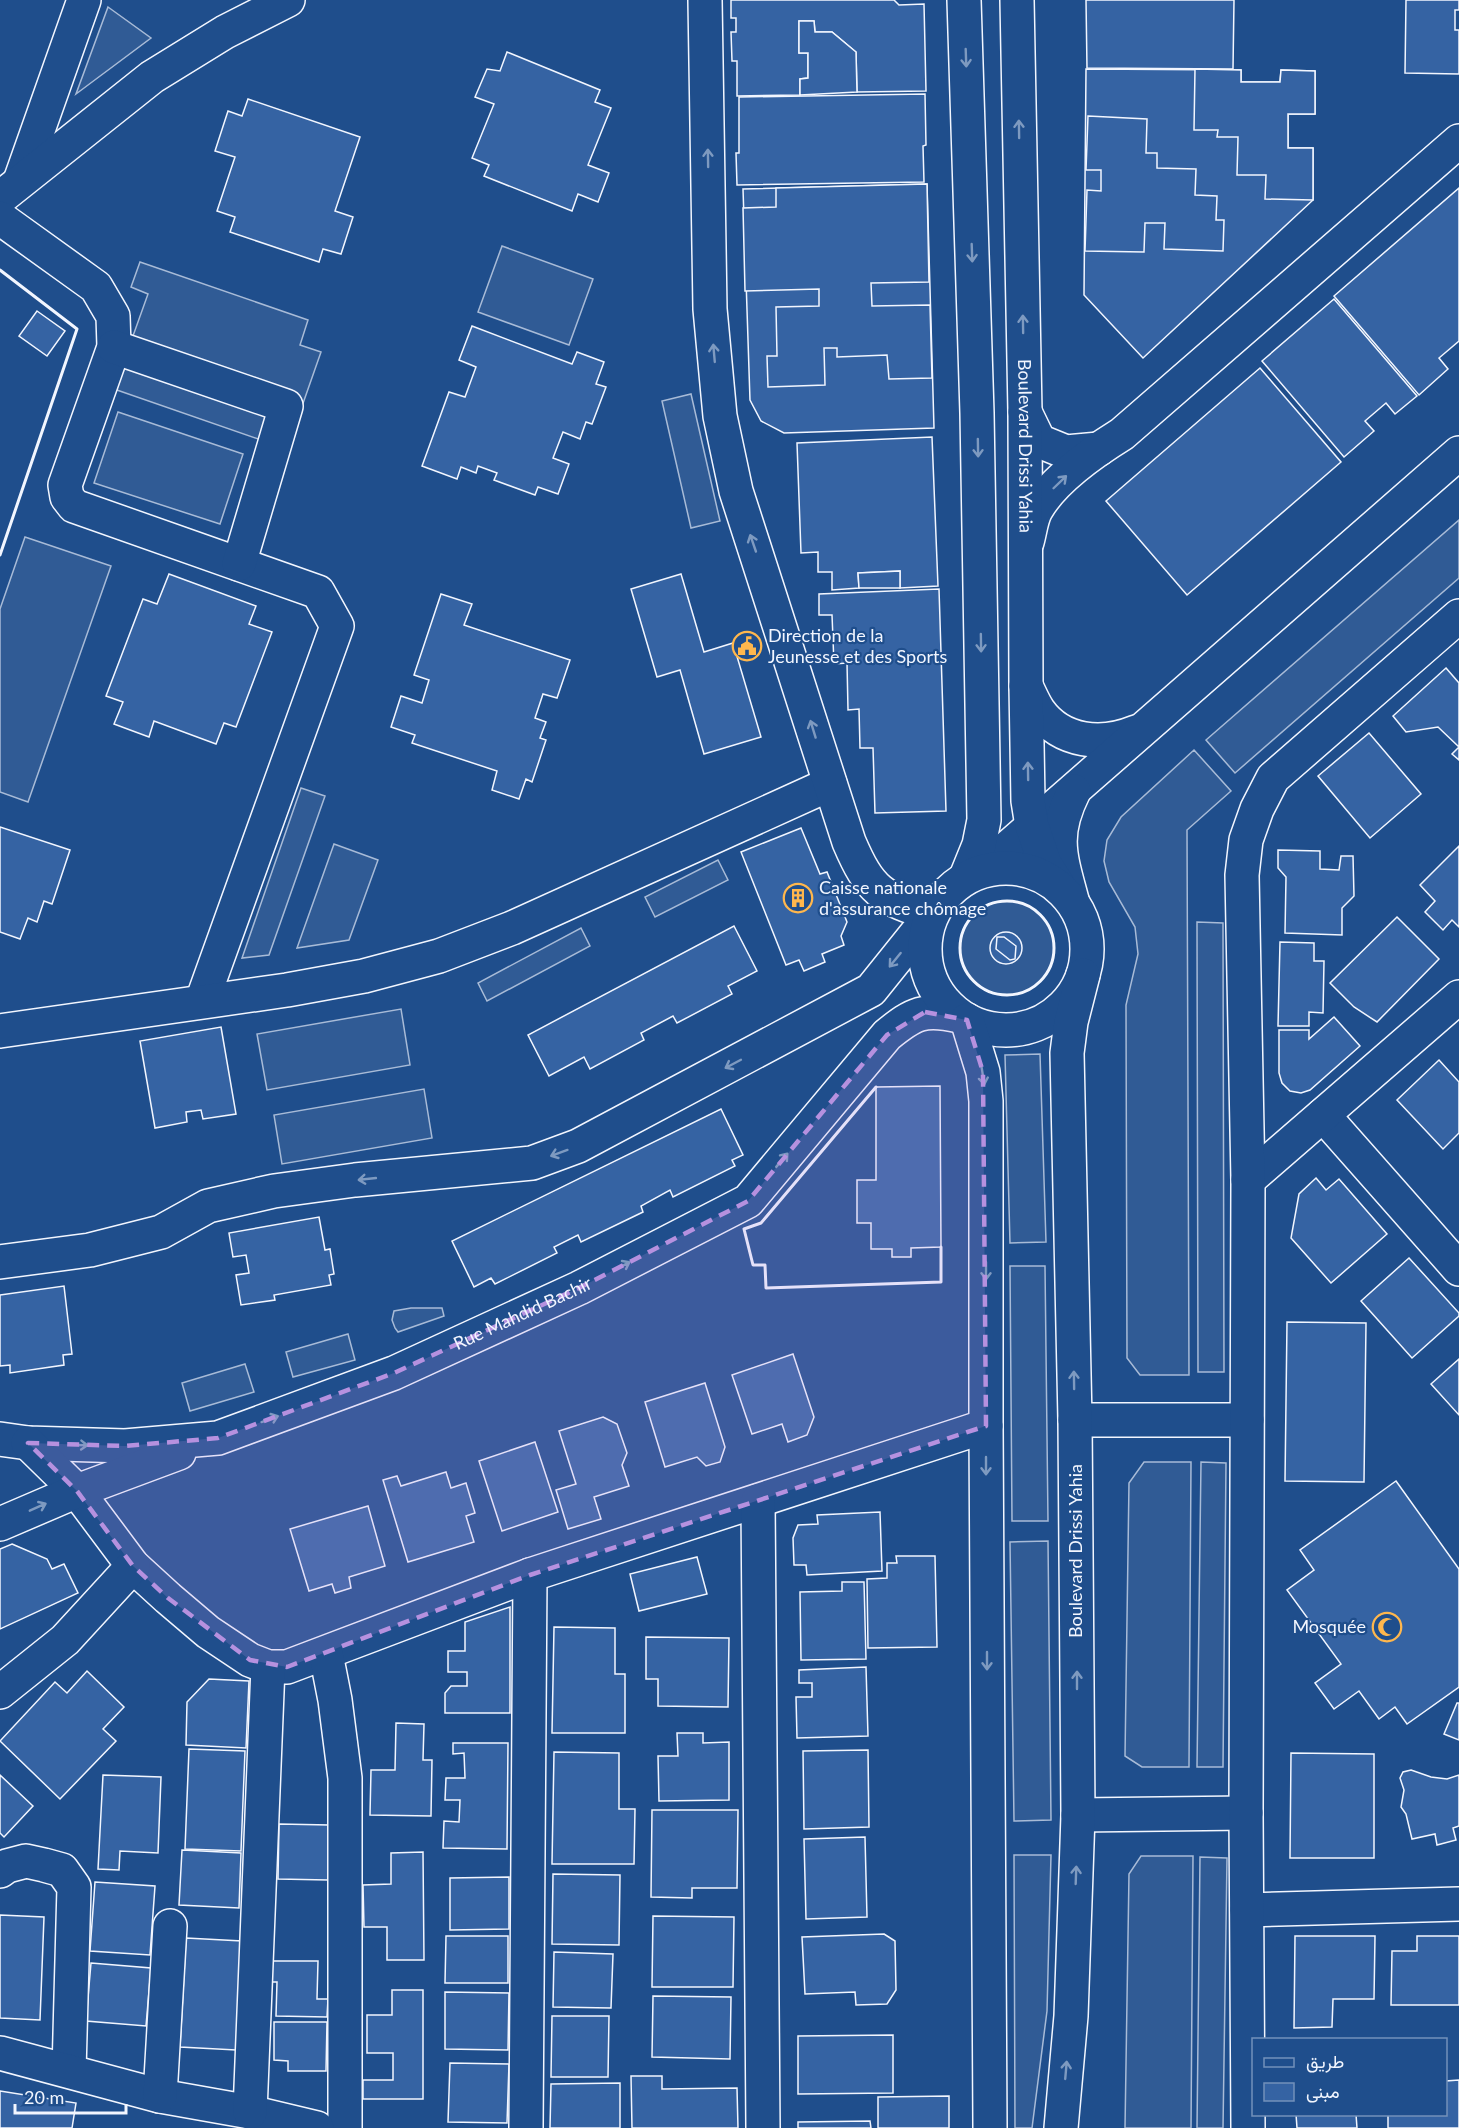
<svg xmlns="http://www.w3.org/2000/svg" width="1459" height="2128" font-family="Lato,Vazirmatn,sans-serif">
<rect width="100%" height="100%" fill="#1f4e8c"/>
<g fill="#305b95" stroke="#a8bbd7" stroke-width="1.5">
<polygon points="108,7 151,38 76,94"/>
<polygon points="502,246 593,279 569,345 478,312"/>
<polygon points="140,262 308,320 300,345 321,352 287,449 114,389 148,294 131,287"/>
<polygon points="691,394 720,521 691,528 662,401"/>
<polygon points="118,412 243,454 220,524 94,483"/>
<polygon points="1459,520 1459,578 1235,773 1206,740"/>
<polygon points="25,537 111,566 28,802 0,792 0,609"/>
<polygon points="1194,750 1231,791 1187,830 1189,1375 1140,1375 1127,1358 1126,1005 1138,954 1135,927 1109,882 1104,861 1107,840 1121,817"/>
<polygon points="301,788 325,796 269,955 242,958"/>
<polygon points="334,844 378,860 349,940 297,948"/>
<polygon points="718,860 728,880 655,917 645,897"/>
<circle cx="1007" cy="948" r="47"/>
<polygon points="1197,922 1223,923 1224,1372 1198,1372"/>
<polygon points="581,928 590,946 487,1001 478,983"/>
<polygon points="401,1009 410,1065 267,1090 257,1034"/>
<polygon points="1040,1054 1046,1242 1010,1243 1005,1055"/>
<polygon points="424,1089 432,1138 282,1164 274,1115"/>
<polygon points="1010,1266 1045,1266 1048,1521 1012,1521"/>
<polygon points="411,1308 442,1308 444,1316 398,1332 395,1328 392,1320 394,1311"/>
<polygon points="348,1334 355,1360 293,1377 286,1352"/>
<polygon points="245,1364 254,1392 190,1411 182,1383"/>
<polygon points="1144,1462 1191,1462 1189,1767 1142,1767 1125,1756 1129,1483"/>
<polygon points="1201,1462 1226,1463 1223,1767 1197,1767"/>
<polygon points="1048,1541 1051,1820 1014,1821 1010,1542"/>
<polygon points="1014,1855 1051,1855 1047,2011 1032,2128 1015,2128"/>
<polygon points="1141,1856 1193,1856 1191,2128 1125,2128 1129,1874"/>
<polygon points="1200,1857 1227,1858 1223,2128 1197,2128"/>
</g>
<g fill="#3563a3" stroke="#f2f6ff" stroke-width="1.5">
<polygon points="731,0 894,0 899,5 924,4 926,91 857,92 856,52 832,32 815,32 814,21 799,21 799,53 808,53 808,78 800,79 800,95 737,96 737,61 732,61 731,32 736,32 736,18 731,18"/>
<polygon points="1086,0 1234,0 1233,69 1087,68"/>
<polygon points="1406,0 1459,0 1459,10 1455,10 1455,30 1459,30 1459,74 1405,73"/>
<polygon points="799,21 814,21 815,32 832,32 856,52 857,92 800,95 800,79 808,78 808,53 799,53"/>
<polygon points="507,52 600,90 595,102 611,108 588,165 609,173 598,202 578,194 572,211 484,176 489,165 472,158 494,104 475,97 487,69 500,71"/>
<polygon points="1086,69 1241,70 1241,82 1280,82 1281,70 1315,71 1315,114 1288,114 1288,148 1313,148 1313,200 1143,358 1084,295"/>
<polygon points="1195,69 1241,70 1241,82 1280,82 1281,70 1315,71 1315,114 1288,114 1288,148 1313,148 1313,200 1265,199 1266,175 1237,175 1238,137 1217,137 1218,130 1194,130"/>
<polygon points="925,94 926,145 923,146 924,182 737,185 736,153 739,153 739,97"/>
<polygon points="248,99 360,137 335,211 353,217 341,254 323,249 319,262 230,232 235,217 217,211 235,157 215,151 228,111 242,116"/>
<polygon points="1088,116 1147,119 1146,153 1157,153 1157,168 1196,169 1195,195 1217,196 1216,220 1224,220 1223,251 1164,249 1165,223 1145,223 1144,252 1085,251 1087,190 1101,191 1101,170 1086,170"/>
<polygon points="927,184 934,428 784,433 761,421 750,400 743,189"/>
<polygon points="927,184 929,282 871,283 872,306 930,305 932,378 889,379 887,355 837,357 837,348 824,348 825,385 768,387 767,356 777,356 776,307 819,306 819,289 745,291 743,208 776,207 776,188"/>
<polygon points="1459,188 1459,341 1439,358 1448,369 1419,395 1334,296"/>
<polygon points="1334,299 1417,396 1395,414 1386,403 1365,421 1374,431 1344,457 1262,361"/>
<polygon points="37,311 65,331 47,356 19,336"/>
<polygon points="472,326 572,364 577,352 604,362 596,384 606,387 592,424 586,422 580,439 563,432 553,458 569,464 558,494 538,487 535,495 494,480 497,473 478,466 476,473 461,467 457,479 422,466 449,392 465,397 476,367 459,360"/>
<polygon points="1260,368 1341,462 1187,595 1106,501"/>
<polygon points="932,437 938,586 900,588 900,571 858,573 859,588 832,590 832,572 818,572 818,552 801,553 797,443"/>
<polygon points="900,571 900,588 859,588 858,573"/>
<polygon points="169,574 256,606 249,624 272,632 236,727 224,723 216,744 154,721 149,737 114,724 123,702 106,696 143,599 157,604"/>
<polygon points="681,574 704,652 733,643 761,737 704,754 680,670 657,677 631,589"/>
<polygon points="939,589 946,811 875,813 873,748 860,748 859,709 848,710 847,663 834,664 832,615 819,615 819,594"/>
<polygon points="441,594 472,604 464,625 570,660 557,698 543,694 535,718 546,722 540,738 546,740 532,782 526,779 519,799 492,790 497,771 412,743 415,735 391,727 401,696 422,703 429,680 414,675"/>
<polygon points="1446,668 1459,683 1459,760 1452,754 1459,747 1438,727 1406,732 1393,716"/>
<polygon points="1369,733 1421,794 1370,838 1318,776"/>
<polygon points="0,827 70,850 52,904 44,901 37,922 28,918 20,939 0,932"/>
<polygon points="801,828 820,874 827,872 847,922 841,936 844,945 822,954 825,962 804,971 799,960 786,965 741,852"/>
<polygon points="1459,846 1459,927 1452,920 1443,930 1425,912 1435,901 1420,885"/>
<polygon points="1278,850 1320,851 1320,869 1339,870 1341,856 1353,856 1354,896 1342,908 1342,935 1285,933 1286,877 1278,868"/>
<polygon points="1397,917 1439,959 1377,1022 1354,1007 1330,983"/>
<polygon points="734,926 757,971 728,986 732,994 677,1023 673,1016 641,1033 644,1040 590,1069 584,1057 549,1076 528,1035"/>
<circle cx="1006" cy="948" r="16"/>
<polygon points="997,937 1004,937 1016,946 1015,959 1010,960 996,949"/>
<polygon points="1280,942 1314,943 1314,961 1324,961 1323,1013 1309,1012 1309,1026 1278,1026"/>
<polygon points="1334,1017 1360,1046 1310,1090 1301,1093 1290,1091 1282,1083 1279,1073 1279,1030 1309,1030 1309,1039"/>
<polygon points="221,1027 236,1114 203,1119 201,1110 186,1112 187,1122 155,1128 140,1041"/>
<polygon points="1439,1060 1459,1082 1459,1133 1443,1149 1397,1100"/>
<polygon points="940,1086 941,1247 911,1248 911,1257 892,1257 892,1249 871,1249 871,1223 857,1223 857,1180 876,1180 876,1087"/>
<polygon points="721,1109 743,1155 732,1160 735,1166 673,1197 670,1190 641,1206 643,1212 581,1242 578,1235 554,1247 557,1253 495,1284 491,1278 474,1287 452,1241"/>
<polygon points="1316,1178 1326,1190 1339,1179 1387,1234 1331,1283 1291,1238 1299,1194"/>
<polygon points="319,1217 325,1250 330,1249 334,1274 329,1275 331,1285 274,1295 275,1300 241,1305 236,1275 249,1273 246,1255 233,1257 229,1233"/>
<polygon points="1409,1258 1459,1313 1459,1316 1412,1358 1361,1301"/>
<polygon points="64,1286 72,1354 63,1355 64,1365 10,1373 10,1365 0,1366 0,1295"/>
<polygon points="1287,1322 1366,1323 1364,1482 1285,1481"/>
<polygon points="793,1354 814,1417 807,1435 788,1442 782,1424 752,1434 732,1375"/>
<polygon points="1459,1359 1459,1415 1431,1384"/>
<polygon points="705,1383 725,1447 720,1462 706,1466 697,1457 665,1467 645,1402"/>
<polygon points="603,1417 617,1424 627,1453 622,1465 629,1486 594,1497 601,1519 568,1529 556,1490 576,1484 559,1431"/>
<polygon points="535,1442 558,1512 502,1531 479,1461"/>
<polygon points="446,1472 451,1488 466,1483 475,1513 466,1516 474,1542 408,1562 383,1480 397,1476 401,1486"/>
<polygon points="1396,1481 1459,1569 1459,1687 1407,1724 1395,1707 1379,1719 1359,1691 1334,1709 1315,1683 1341,1664 1287,1590 1314,1570 1300,1550"/>
<polygon points="368,1506 385,1566 349,1577 351,1588 335,1593 332,1584 309,1591 290,1529"/>
<polygon points="880,1512 882,1571 807,1575 806,1565 794,1565 793,1538 798,1525 818,1524 817,1515"/>
<polygon points="12,1544 47,1559 52,1569 64,1564 78,1593 0,1629 0,1549"/>
<polygon points="896,1556 935,1556 937,1647 868,1648 867,1579 887,1578 887,1563 897,1563"/>
<polygon points="697,1557 707,1594 639,1611 630,1574"/>
<polygon points="842,1582 864,1582 866,1659 801,1660 800,1592 842,1591"/>
<polygon points="510,1607 510,1713 445,1713 445,1693 451,1686 467,1686 467,1672 448,1672 448,1651 465,1651 465,1622"/>
<polygon points="554,1627 615,1628 615,1674 625,1674 625,1733 552,1733"/>
<polygon points="646,1637 729,1638 728,1707 658,1706 658,1679 646,1679"/>
<polygon points="866,1667 868,1736 797,1738 796,1697 812,1697 812,1683 799,1683 799,1670"/>
<polygon points="87,1671 124,1707 103,1729 116,1741 60,1799 0,1741 55,1682 67,1693"/>
<polygon points="209,1679 249,1681 246,1748 186,1745 187,1702"/>
<polygon points="1457,1703 1459,1703 1459,1740 1444,1734"/>
<polygon points="396,1723 424,1724 423,1760 432,1760 431,1816 370,1815 371,1770 395,1770"/>
<polygon points="677,1733 703,1733 703,1743 729,1742 729,1800 659,1801 658,1756 678,1756"/>
<polygon points="453,1743 508,1743 507,1849 443,1848 444,1821 459,1822 460,1800 445,1800 446,1778 465,1778 464,1753 453,1754"/>
<polygon points="189,1749 245,1751 241,1851 185,1849"/>
<polygon points="868,1750 869,1827 804,1829 803,1751"/>
<polygon points="554,1752 619,1753 619,1809 635,1809 634,1864 552,1864"/>
<polygon points="1291,1753 1374,1754 1374,1858 1290,1858"/>
<polygon points="1411,1770 1431,1777 1447,1779 1459,1775 1459,1826 1453,1828 1456,1840 1437,1845 1435,1834 1412,1839 1406,1814 1401,1807 1404,1790 1400,1778 1403,1772"/>
<polygon points="0,1775 33,1806 4,1837 0,1833"/>
<polygon points="103,1775 161,1777 158,1853 120,1851 119,1870 98,1869"/>
<polygon points="652,1810 738,1810 737,1888 692,1888 692,1898 651,1897"/>
<polygon points="279,1824 329,1825 328,1880 278,1879"/>
<polygon points="865,1837 867,1917 806,1919 804,1839"/>
<polygon points="182,1850 241,1853 239,1908 179,1905"/>
<polygon points="423,1852 424,1960 387,1960 387,1927 364,1927 363,1885 391,1884 391,1853"/>
<polygon points="553,1874 620,1875 619,1945 552,1944"/>
<polygon points="509,1877 509,1929 450,1930 450,1878"/>
<polygon points="95,1882 155,1886 150,1955 90,1951"/>
<polygon points="0,1915 44,1917 40,2020 0,2018"/>
<polygon points="653,1916 734,1917 733,1987 652,1987"/>
<polygon points="884,1934 895,1941 896,1990 887,2004 856,2005 855,1992 805,1994 802,1937"/>
<polygon points="446,1936 508,1936 508,1983 445,1983"/>
<polygon points="1295,1936 1375,1936 1374,1999 1333,1999 1332,2027 1294,2028"/>
<polygon points="1417,1936 1459,1936 1459,2005 1391,2005 1392,1951 1417,1951"/>
<polygon points="186,1938 242,1941 236,2050 180,2047"/>
<polygon points="554,1952 613,1954 611,2008 553,2007"/>
<polygon points="272,1961 318,1961 317,1999 328,1999 327,2017 276,2016 277,1982 272,1982"/>
<polygon points="91,1963 151,1968 146,2026 86,2021"/>
<polygon points="392,1990 423,1990 423,2099 363,2099 363,2080 393,2080 393,2053 367,2053 367,2015 392,2015"/>
<polygon points="445,1992 509,1993 508,2050 445,2049"/>
<polygon points="653,1996 731,1997 730,2059 652,2057"/>
<polygon points="552,2016 609,2016 608,2077 551,2077"/>
<polygon points="274,2022 327,2022 326,2071 288,2071 288,2061 274,2060"/>
<polygon points="893,2035 893,2093 798,2094 798,2036"/>
<polygon points="450,2063 509,2064 507,2123 448,2122"/>
<polygon points="631,2076 662,2076 662,2089 737,2088 738,2128 632,2128"/>
<polygon points="1459,2080 1459,2128 1388,2128 1388,2114 1446,2114 1446,2081"/>
<polygon points="620,2083 620,2128 550,2128 551,2084"/>
<polygon points="0,2091 76,2103 72,2128 0,2128"/>
<polygon points="949,2096 949,2128 878,2128 878,2097"/>
<polygon points="1296,2114 1356,2114 1357,2128 1297,2128"/>
<polygon points="870,2121 871,2128 798,2128 798,2122"/>
</g>
<g fill="none" stroke-linecap="round" stroke-linejoin="round">
<g stroke="#f2f6ff" stroke-width="36">
<g id="minor">
<polyline points="20,181 84,0"/>
<polyline points="0,198 152,77 225,32 288,0"/>
<polyline points="0,218 96,287 113,316 114,347 65,485 67,497 74,506 318,592 337,626 202,1001"/>
<polyline points="114,347 286,406 239,564"/>
<polyline points="1025,412 1039,441 1066,452 1099,449"/>
<path d="M1027,542C1030,532 1031,519 1036,510C1053,480 1093,452 1122,434L1459,141"/>
<path d="M1026,686C1030,694 1034,704 1039,711C1062,743 1102,746 1136,732"/>
<polyline points="981,871 1459,453"/>
<path d="M1072,900C1060,855 1052,835 1074,791"/>
<polyline points="0,1031 287,990 364,976 439,956 512,928 830,784"/>
<polyline points="1323,1115 1459,1269"/>
<polyline points="1248,1180 1459,997"/>
<path d="M0,1262L90,1250L161,1232L208,1206L274,1191L355,1180L532,1163L578,1146L871,990L932,914C881,898 870,891 849,842L736,491L720,416L710,309L705,0"/>
<polyline points="1075,1420 1247,1420"/>
<path id="s1" d="M0,1439L28,1443L125,1446L218,1438L394,1373L579,1288L748,1201L887,1035C914,1013 924,1008 959,1016"/>
<polyline points="28,1443 77,1491 133,1566 168,1598 208,1632 250,1660 268,1667 287,1667 530,1575 986,1426"/>
<polyline points="758,1501 763,2128"/>
<polyline points="0,1524 77,1491 179,1453"/>
<polyline points="326,1654 335,1700 345,1778 345,2128"/>
<polyline points="0,1692 65,1640 133,1566"/>
<polyline points="1078,1815 1246,1813"/>
<polyline points="0,1871 7,1866 26,1861 44,1865 62,1870 74,1887 69,2071"/>
<polyline points="1247,1910 1459,1904"/>
<polyline points="0,2053 160,2096 250,2112 317,2128"/>
<polyline points="160,2096 170,1926"/>
<polyline points="250,2112 268,1667"/>
<polyline points="526,2128 530,1575"/>
<polyline points="1248,2128 1246,1813 1248,1180 1242,875 1246,840 1257,809 1273,778 1459,616"/>
</g>
</g>
<g stroke="#f2f6ff" stroke-width="36">
<g id="major">
<polyline points="964,0 977,413 984,820 979,845 966,877"/>
<path id="s2" d="M1017,0L1025,412L1026,686L1028,801L1032,826L1045,864L1059,886"/>
<circle cx="1006" cy="949" r="81"/>
<polyline points="967,1020 983,1072 986,1101 986,1426 990,2128"/>
<polyline points="1061,2128 1071,2016 1078,1815 1075,1420 1067,1053 1071,1022 1083,975"/>
</g>
</g>
<use href="#minor" stroke="#1f4e8c" stroke-width="33"/>
<use href="#major" stroke="#1f4e8c" stroke-width="33"/>
<g stroke="#f2f6ff" stroke-width="3">
<polyline points="0,270 77,329 0,555"/>
<circle cx="1007" cy="948" r="47"/>
<polyline points="876,1087 761,1223 744,1229 753,1265 765,1265 766,1288 941,1282 941,1247"/>
</g>
</g>
<defs><path id="oneway-shaft" d="M-6 0H5M1.5-3L5.5 0L1.5 3" fill="none" stroke-width="1.6" stroke-linecap="round" stroke-linejoin="round" transform="scale(1.5)"/></defs>
<g stroke="#7e9ac0">
<use href="#oneway-shaft" transform="translate(966 58) rotate(88)"/>
<use href="#oneway-shaft" transform="translate(1019 129) rotate(-91)"/>
<use href="#oneway-shaft" transform="translate(708 158) rotate(-91)"/>
<use href="#oneway-shaft" transform="translate(972 253) rotate(88)"/>
<use href="#oneway-shaft" transform="translate(1023 324) rotate(-91)"/>
<use href="#oneway-shaft" transform="translate(714 353) rotate(-95)"/>
<use href="#oneway-shaft" transform="translate(978 448) rotate(89)"/>
<use href="#oneway-shaft" transform="translate(1060 482) rotate(-44)"/>
<use href="#oneway-shaft" transform="translate(753 543) rotate(-109)"/>
<use href="#oneway-shaft" transform="translate(981 643) rotate(89)"/>
<use href="#oneway-shaft" transform="translate(813 729) rotate(-107)"/>
<use href="#oneway-shaft" transform="translate(1028 771) rotate(-91)"/>
<use href="#oneway-shaft" transform="translate(895 960) rotate(129)"/>
<use href="#oneway-shaft" transform="translate(733 1064) rotate(152)"/>
<use href="#oneway-shaft" transform="translate(983 1076) rotate(81)"/>
<use href="#oneway-shaft" transform="translate(559 1153) rotate(160)"/>
<use href="#oneway-shaft" transform="translate(782 1160) rotate(-50)"/>
<use href="#oneway-shaft" transform="translate(367 1179) rotate(174)"/>
<use href="#oneway-shaft" transform="translate(622 1266) rotate(-27)"/>
<use href="#oneway-shaft" transform="translate(986 1271) rotate(90)"/>
<use href="#oneway-shaft" transform="translate(1074 1380) rotate(-91)"/>
<use href="#oneway-shaft" transform="translate(270 1419) rotate(-20)"/>
<use href="#oneway-shaft" transform="translate(79 1445) rotate(2)"/>
<use href="#oneway-shaft" transform="translate(986 1466) rotate(90)"/>
<use href="#oneway-shaft" transform="translate(38 1507) rotate(-24)"/>
<use href="#oneway-shaft" transform="translate(987 1661) rotate(90)"/>
<use href="#oneway-shaft" transform="translate(1077 1680) rotate(-90)"/>
<use href="#oneway-shaft" transform="translate(1076 1875) rotate(-88)"/>
<use href="#oneway-shaft" transform="translate(1066 2070) rotate(-85)"/>
</g>
<path fill="#b691df" fill-opacity="0.2" stroke="#b691df" stroke-width="4.5" stroke-dasharray="12 8" stroke-linejoin="round" d="M925,1012L967,1020L983,1072L986,1426L530,1575L287,1667L250,1660L168,1598L133,1566L77,1491L28,1443L125,1446L218,1438L394,1373L579,1288L748,1201L887,1035Z"/>
<defs>
<g id="civic-ring" transform="scale(1.5)"><circle r="9.5" fill="#1f4e8c" stroke="#ffb74d" stroke-width="1.5"/><path d="M-.6-6.5H3V-4.5H.6V-3L4-1V1h2V6H-6V1h2V-1L-.6-3ZM-1.2 2.5V6h2.4V2.5Z" fill="#ffb74d"/></g>
<g id="building-ring" transform="scale(1.5)"><circle r="9.5" fill="#1f4e8c" stroke="#ffb74d" stroke-width="1.5"/><path d="M-4-6H4V6H1V3H-1V6H-4ZM-2.5-4.3h1.7v1.8h-1.7ZM.8-4.3h1.7v1.8H.8ZM-2.5-1h1.7V.8h-1.7ZM.8-1h1.7V.8H.8Z" fill="#ffb74d"/></g>
<g id="mosque-ring" transform="scale(1.5)"><circle r="9.5" fill="#1f4e8c" stroke="#ffb74d" stroke-width="1.5"/><path d="M3.5-4.9A6 6 0 1 0 3.5 4.9A5 5 0 1 1 3.5-4.9Z" fill="#ffb74d"/></g>
</defs>
<g fill-rule="evenodd">
<use href="#civic-ring" x="747" y="646"/>
<use href="#building-ring" x="798" y="898"/>
<use href="#mosque-ring" x="1387" y="1627"/>
</g>
<g text-anchor="middle" stroke-width="4.5" stroke-linejoin="round" paint-order="stroke">
<g font-size="18" fill="#f2f6ff" stroke="#1f4e8c">
<text dy="6" stroke="none"><textPath href="#s2" startOffset="446">Boulevard Drissi Yahia</textPath></text>
<text dy="6" stroke="none"><textPath href="#s1" startOffset="548">Rue Mahdid Bachir</textPath></text>
<text transform="translate(1076 1551) rotate(-90)" y="6">Boulevard Drissi Yahia</text>
</g>
<g font-size="18" fill="#f2f6ff" stroke="#1f4e8c" text-anchor="start">
<text x="768" y="642">Direction de la<tspan x="768" dy="21">Jeunesse et des Sports</tspan></text>
<text x="819" y="894">Caisse nationale<tspan x="819" dy="21">d'assurance chômage</tspan></text>
<text x="1366" y="1633" text-anchor="end">Mosquée</text>
</g>
</g>
<rect x="1252" y="2038" width="195" height="78" fill="#1f4e8c" stroke="#7391ba" stroke-width="1.5"/>
<rect x="1264" y="2058" width="30" height="9" fill="#1f4e8c" stroke="#7391ba" stroke-width="1.5"/>
<text x="1306" y="2068" font-size="18" fill="#f2f6ff">طريق</text>
<rect x="1264" y="2083" width="30" height="18" fill="#3563a3" stroke="#7391ba" stroke-width="1.5"/>
<text x="1306" y="2098" font-size="18" fill="#f2f6ff">مبنى</text>
<path d="M15 2104v9h111v-9" fill="none" stroke="#f2f6ff" stroke-width="3"/>
<text x="24" y="2104" font-size="18" fill="#f2f6ff" stroke="#1f4e8c" stroke-width="4.5" paint-order="stroke">20 m</text>
</svg>
